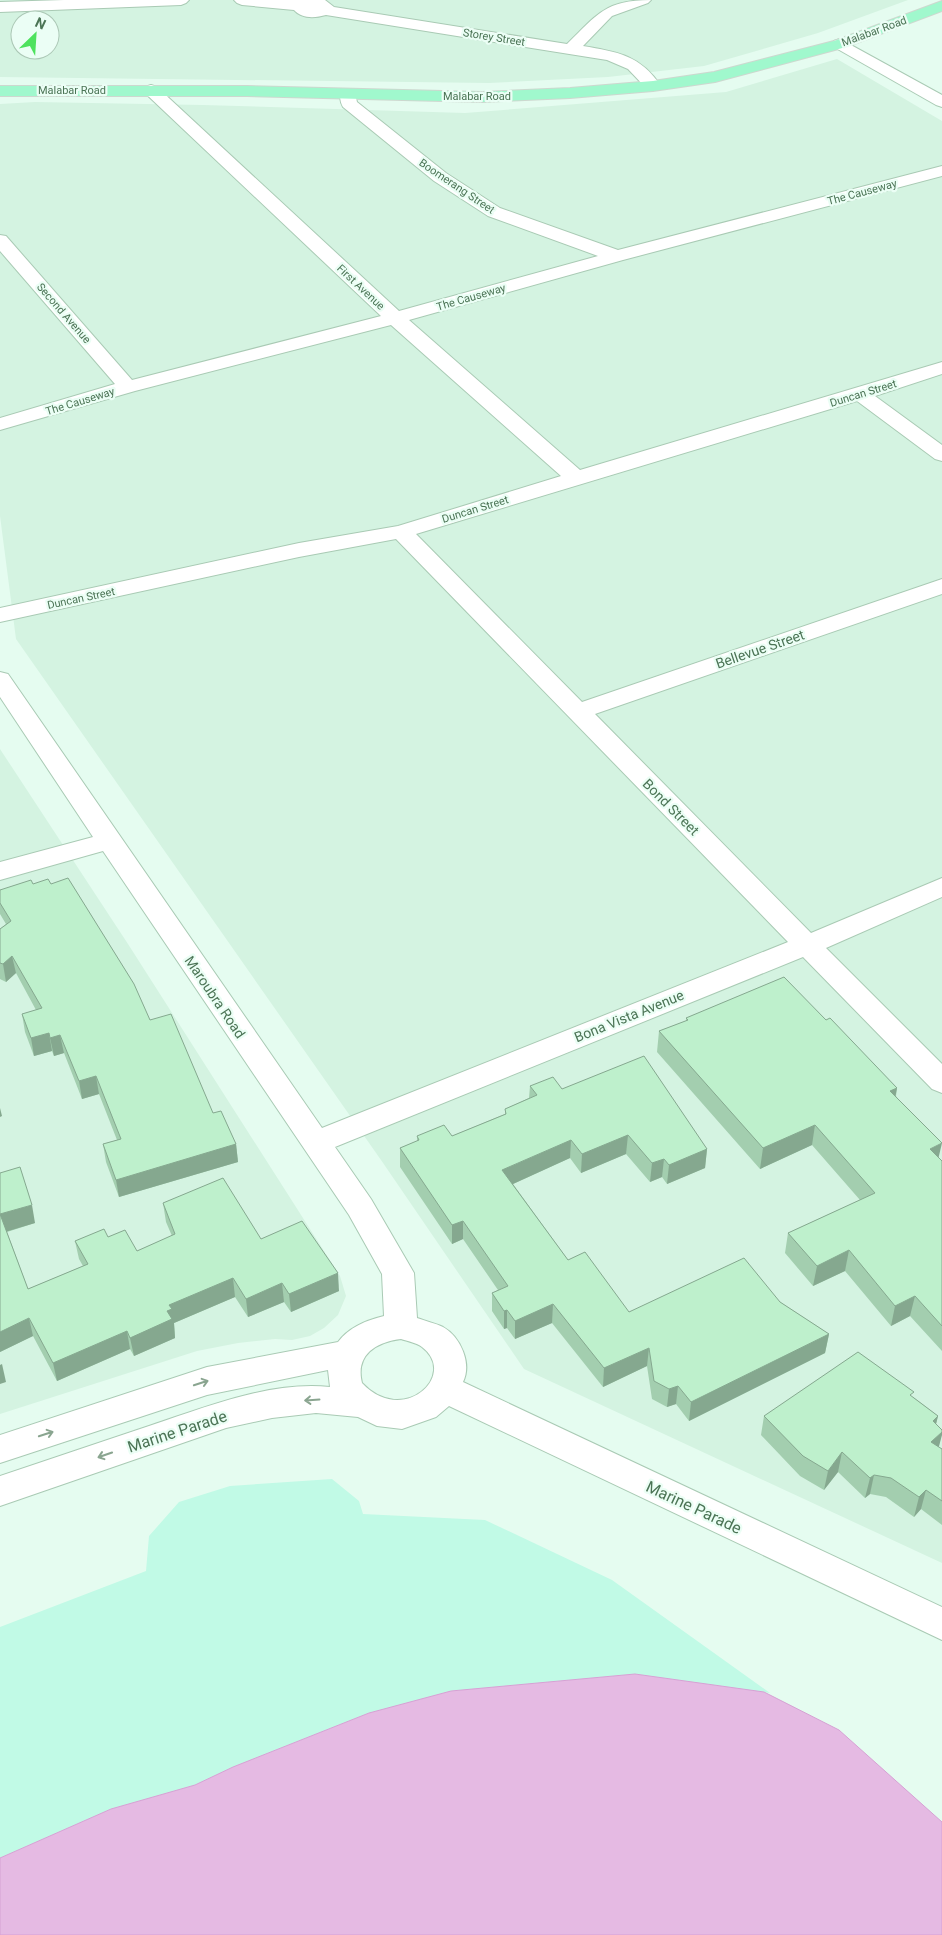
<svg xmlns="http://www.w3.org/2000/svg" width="942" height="1935" font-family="Roboto,sans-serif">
<rect width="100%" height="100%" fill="#e5fcf0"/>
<g fill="#d4f3e1" fill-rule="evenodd">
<path d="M0,0H908L818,33L704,66L608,77L489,83L0,77ZM20,20H50V50H20Z"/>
<polygon points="837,59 942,121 942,1563 524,1369 381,1160 16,639 0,516 0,104 35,102 203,105 465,113 726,92"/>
<polygon points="0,749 128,944 340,1276 346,1296 338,1315 324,1328 310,1336 292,1340 275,1339 238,1343 197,1351 0,1414"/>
</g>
<polygon fill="#c1fae6" points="332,1479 359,1501 363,1514 485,1520 612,1580 770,1693 635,1674 451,1691 369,1713 233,1767 195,1785 111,1809 0,1858 0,1627 146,1571 149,1536 179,1502 230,1486"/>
<polygon fill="#e5bae3" stroke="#d6a1d4" points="635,1674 764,1692 839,1730 942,1822 942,1935 0,1935 0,1858 111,1809 195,1785 233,1767 369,1713 451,1691"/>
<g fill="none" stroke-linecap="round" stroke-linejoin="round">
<g stroke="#a9cab4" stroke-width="2">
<g id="minor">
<polygon points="64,0 189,0 186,3 181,5 0,12 0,2"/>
<path d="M234,0H325L334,7L567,44C598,14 605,0 651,0L648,3L612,16L583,46C618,52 640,55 661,86L659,89H647L628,69L607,60L326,15C315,18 302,19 294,10L242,5L237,3Z"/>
<polygon points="840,39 942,95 942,107 936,105 834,47 832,44 834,41"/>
<path d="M151,85L157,87L399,311L598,256L488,216L434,181L343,107C340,102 339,95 342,90H354L357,102L446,173L500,208L618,250L942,166V176L623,260L409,320L580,470L942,362V374L875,396L942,445V461L935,459L857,401L416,534L582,702L942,579V594L595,714L811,933L942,878V897L826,948L942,1064V1093L932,1089L803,957L335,1147L371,1199L414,1273L417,1318C425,1321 435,1323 443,1327C461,1337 472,1364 463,1382L942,1607V1640L449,1406L436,1417L402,1429L377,1426L358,1417L316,1413L272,1418L226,1428L0,1506V1476C51,1459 101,1442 152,1425C209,1406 270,1381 330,1387L328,1370L207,1395L0,1463V1435L207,1367L338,1342C349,1327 367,1320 384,1316L382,1274L349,1215L103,851L0,880V862L93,837L0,697V672L8,674L322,1128L788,942L396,539L299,557L0,622V608L299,543L398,526L561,476L391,325L135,391L0,430V418L115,384L0,251V235L6,236L132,380L381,316L145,93L143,90L145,87ZM401,1339C407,1341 417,1343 422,1347C459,1375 403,1427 362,1383C355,1355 376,1342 401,1339Z"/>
</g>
</g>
<g stroke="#cdd8cf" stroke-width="2">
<polygon id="major" points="942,1 942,11 846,47 715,82 653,91 570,98 482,102 247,96 0,96 0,86 247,86 482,92 570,88 653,81 714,72 834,41"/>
</g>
<use href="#minor" fill="#fff" fill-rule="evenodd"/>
<use href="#major" fill="#a0f8cd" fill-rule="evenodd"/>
</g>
<g fill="#a3ceaf">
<polygon points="33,884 150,1020 213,1113 236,1144 238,1162 119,1197 106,1162 103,1144 117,1140 99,1094 82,1099 64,1053 54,1056 52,1051 34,1056 25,1032 22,1014 36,1010 16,973 6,982 0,979 0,929 6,924 0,914 0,890"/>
<polygon points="686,1018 826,1020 897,1088 896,1096 939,1158 942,1161 942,1351 910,1316 891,1326 845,1271 813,1286 785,1253 788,1233 860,1200 812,1145 760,1169 657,1052 659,1031 686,1021"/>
<polygon points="530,1086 562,1089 707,1149 705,1168 667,1184 662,1177 650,1182 626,1154 581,1173 570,1158 513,1184 568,1260 629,1312 780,1302 829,1334 825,1353 689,1421 676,1404 667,1407 652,1399 647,1366 603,1387 552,1323 515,1339 507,1328 504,1329 492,1311 492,1293 498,1290 463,1239 452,1244 400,1167 400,1148 417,1141 417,1136 452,1136 505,1114 505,1109 529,1098"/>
<polygon points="0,1173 35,1223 7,1232 28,1289 83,1266 79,1259 75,1241 108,1237 137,1251 172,1236 166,1222 163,1203 261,1239 339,1291 291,1312 284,1302 248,1317 235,1297 174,1323 175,1338 134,1356 130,1349 57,1381 33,1336 0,1352"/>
<polygon points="913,1397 938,1416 936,1424 939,1447 942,1449 942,1525 921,1509 914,1517 886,1497 870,1494 865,1498 838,1472 824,1490 800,1476 761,1435 764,1416"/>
</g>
<g fill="#85a88f">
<polygon points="12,956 16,973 6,982 3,964"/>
<polygon points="49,1033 52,1051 34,1056 31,1038"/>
<polygon points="60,1035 64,1053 54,1056 50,1038"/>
<polygon points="96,1076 99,1094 82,1099 79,1081"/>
<polygon points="897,1088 893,1108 890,1091"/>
<polygon points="0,1108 2,1116 0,1117"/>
<polygon points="815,1125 812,1145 760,1169 763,1148"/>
<polygon points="628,1135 626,1154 581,1173 582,1154"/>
<polygon points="571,1140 570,1158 502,1189 502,1170"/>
<polygon points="942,1143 937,1164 930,1149"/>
<polygon points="236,1144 238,1162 119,1197 116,1180"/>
<polygon points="707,1149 705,1168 667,1184 669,1165"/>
<polygon points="664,1159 662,1177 650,1182 652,1163"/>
<polygon points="32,1205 35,1223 5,1232 0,1214"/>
<polygon points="463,1221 463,1239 452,1244 452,1225"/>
<polygon points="849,1250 845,1271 813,1286 817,1266"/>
<polygon points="338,1273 339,1291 291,1312 289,1294"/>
<polygon points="233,1278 235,1297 174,1323 175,1338 134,1356 130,1338 167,1311 169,1305"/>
<polygon points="282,1283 284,1302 248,1317 246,1299"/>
<polygon points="915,1296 910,1316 891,1326 895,1306"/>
<polygon points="553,1304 552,1323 515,1339 515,1321"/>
<polygon points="507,1310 507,1328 504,1329 504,1311"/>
<polygon points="29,1318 33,1336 0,1352 0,1332"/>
<polygon points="127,1331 130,1349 57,1381 53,1363"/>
<polygon points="829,1334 825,1353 689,1421 691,1402"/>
<polygon points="649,1348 647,1366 603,1387 604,1368"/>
<polygon points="2,1364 6,1382 0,1384 0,1365"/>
<polygon points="678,1386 676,1404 667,1407 669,1389"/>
<polygon points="938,1416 933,1436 933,1421"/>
<polygon points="942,1432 942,1435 938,1450 931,1442"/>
<polygon points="842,1452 838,1472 824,1490 828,1471"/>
<polygon points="874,1475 870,1494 865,1498 870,1478"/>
<polygon points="926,1490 921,1509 914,1517 919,1497"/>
</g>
<g fill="#bef0cc" stroke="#85a88f">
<polygon points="68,878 134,984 150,1020 171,1014 213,1113 221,1111 236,1144 116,1180 103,1144 121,1139 96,1076 79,1081 60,1035 50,1038 49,1033 31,1038 22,1014 42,1008 12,956 3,964 0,963 0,929 11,921 0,903 0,890 31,880 33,884 48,879 51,884"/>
<polygon points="784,977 826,1020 830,1018 897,1088 890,1091 942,1143 930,1149 942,1161 942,1326 915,1296 895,1306 849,1250 817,1266 788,1233 875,1193 815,1125 763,1148 659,1031 688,1020 686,1018"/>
<polygon points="644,1056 707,1149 669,1165 664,1159 652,1163 628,1135 582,1154 571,1140 502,1170 568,1260 585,1252 629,1312 744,1258 780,1302 829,1334 691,1402 678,1386 669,1389 654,1381 649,1348 604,1368 553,1304 515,1321 507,1310 504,1311 492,1293 508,1286 463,1221 452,1225 400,1148 419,1140 417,1136 444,1125 452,1136 506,1114 505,1109 537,1095 530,1086 553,1077 562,1089"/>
<polygon points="20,1167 32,1205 0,1214 28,1289 88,1264 75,1241 104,1229 108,1237 125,1230 137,1251 175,1234 163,1203 223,1178 261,1239 302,1221 338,1273 289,1294 282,1283 246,1299 233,1278 169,1305 172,1309 167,1311 172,1319 130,1338 127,1331 53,1363 29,1318 0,1332 0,1173"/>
<polygon points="858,1352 914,1392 910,1395 938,1416 933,1421 942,1430 942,1432 931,1442 942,1449 942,1501 926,1490 919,1497 891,1478 874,1475 870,1478 842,1452 828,1471 803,1456 764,1416"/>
</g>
<defs><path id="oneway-shaft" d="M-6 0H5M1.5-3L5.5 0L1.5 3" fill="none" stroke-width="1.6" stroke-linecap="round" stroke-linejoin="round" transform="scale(1.25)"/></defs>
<g stroke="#8aa590">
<use href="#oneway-shaft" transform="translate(201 1383) rotate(-18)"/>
<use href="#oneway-shaft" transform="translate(312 1400) rotate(176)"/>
<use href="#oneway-shaft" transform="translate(46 1434) rotate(-18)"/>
<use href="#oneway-shaft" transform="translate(105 1455) rotate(161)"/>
</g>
<g text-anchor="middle" stroke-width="4.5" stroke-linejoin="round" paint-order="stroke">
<g font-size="11" fill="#4b7455" stroke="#ebfef5">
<text transform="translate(874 31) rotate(-20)" y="4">Malabar Road</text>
<text transform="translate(494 37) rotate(9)" y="4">Storey Street</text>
<text x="72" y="94">Malabar Road</text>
<text x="477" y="100">Malabar Road</text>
<text transform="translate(457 186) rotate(34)" y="4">Boomerang Street</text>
<text transform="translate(862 192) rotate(-15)" y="4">The Causeway</text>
<text transform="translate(361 287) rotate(43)" y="4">First Avenue</text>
<text transform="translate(471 297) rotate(-16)" y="4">The Causeway</text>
<text transform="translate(64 313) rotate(49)" y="4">Second Avenue</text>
<text transform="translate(863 393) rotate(-17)" y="4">Duncan Street</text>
<text transform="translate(80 401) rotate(-17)" y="4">The Causeway</text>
<text transform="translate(475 509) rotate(-17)" y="4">Duncan Street</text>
<text transform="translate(81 598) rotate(-12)" y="4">Duncan Street</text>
</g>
<g font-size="14" fill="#4b7455" stroke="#ebfef5">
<text transform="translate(760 649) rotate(-19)" y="5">Bellevue Street</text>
<text transform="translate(671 807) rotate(45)" y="5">Bond Street</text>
<text transform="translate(215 997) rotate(56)" y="5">Maroubra Road</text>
<text transform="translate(629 1016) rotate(-22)" y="5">Bona Vista Avenue</text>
</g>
<g font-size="16" fill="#4b7455" stroke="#ebfef5">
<text transform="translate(177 1431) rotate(-18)" y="6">Marine Parade</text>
<text transform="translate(694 1507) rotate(25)" y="6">Marine Parade</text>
</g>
</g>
<g transform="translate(35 35) rotate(25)"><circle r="24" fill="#ebfef5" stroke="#abc7b5"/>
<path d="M0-4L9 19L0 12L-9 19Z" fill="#4ee25e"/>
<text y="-8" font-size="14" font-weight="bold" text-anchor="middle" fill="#4b7455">N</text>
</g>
</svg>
